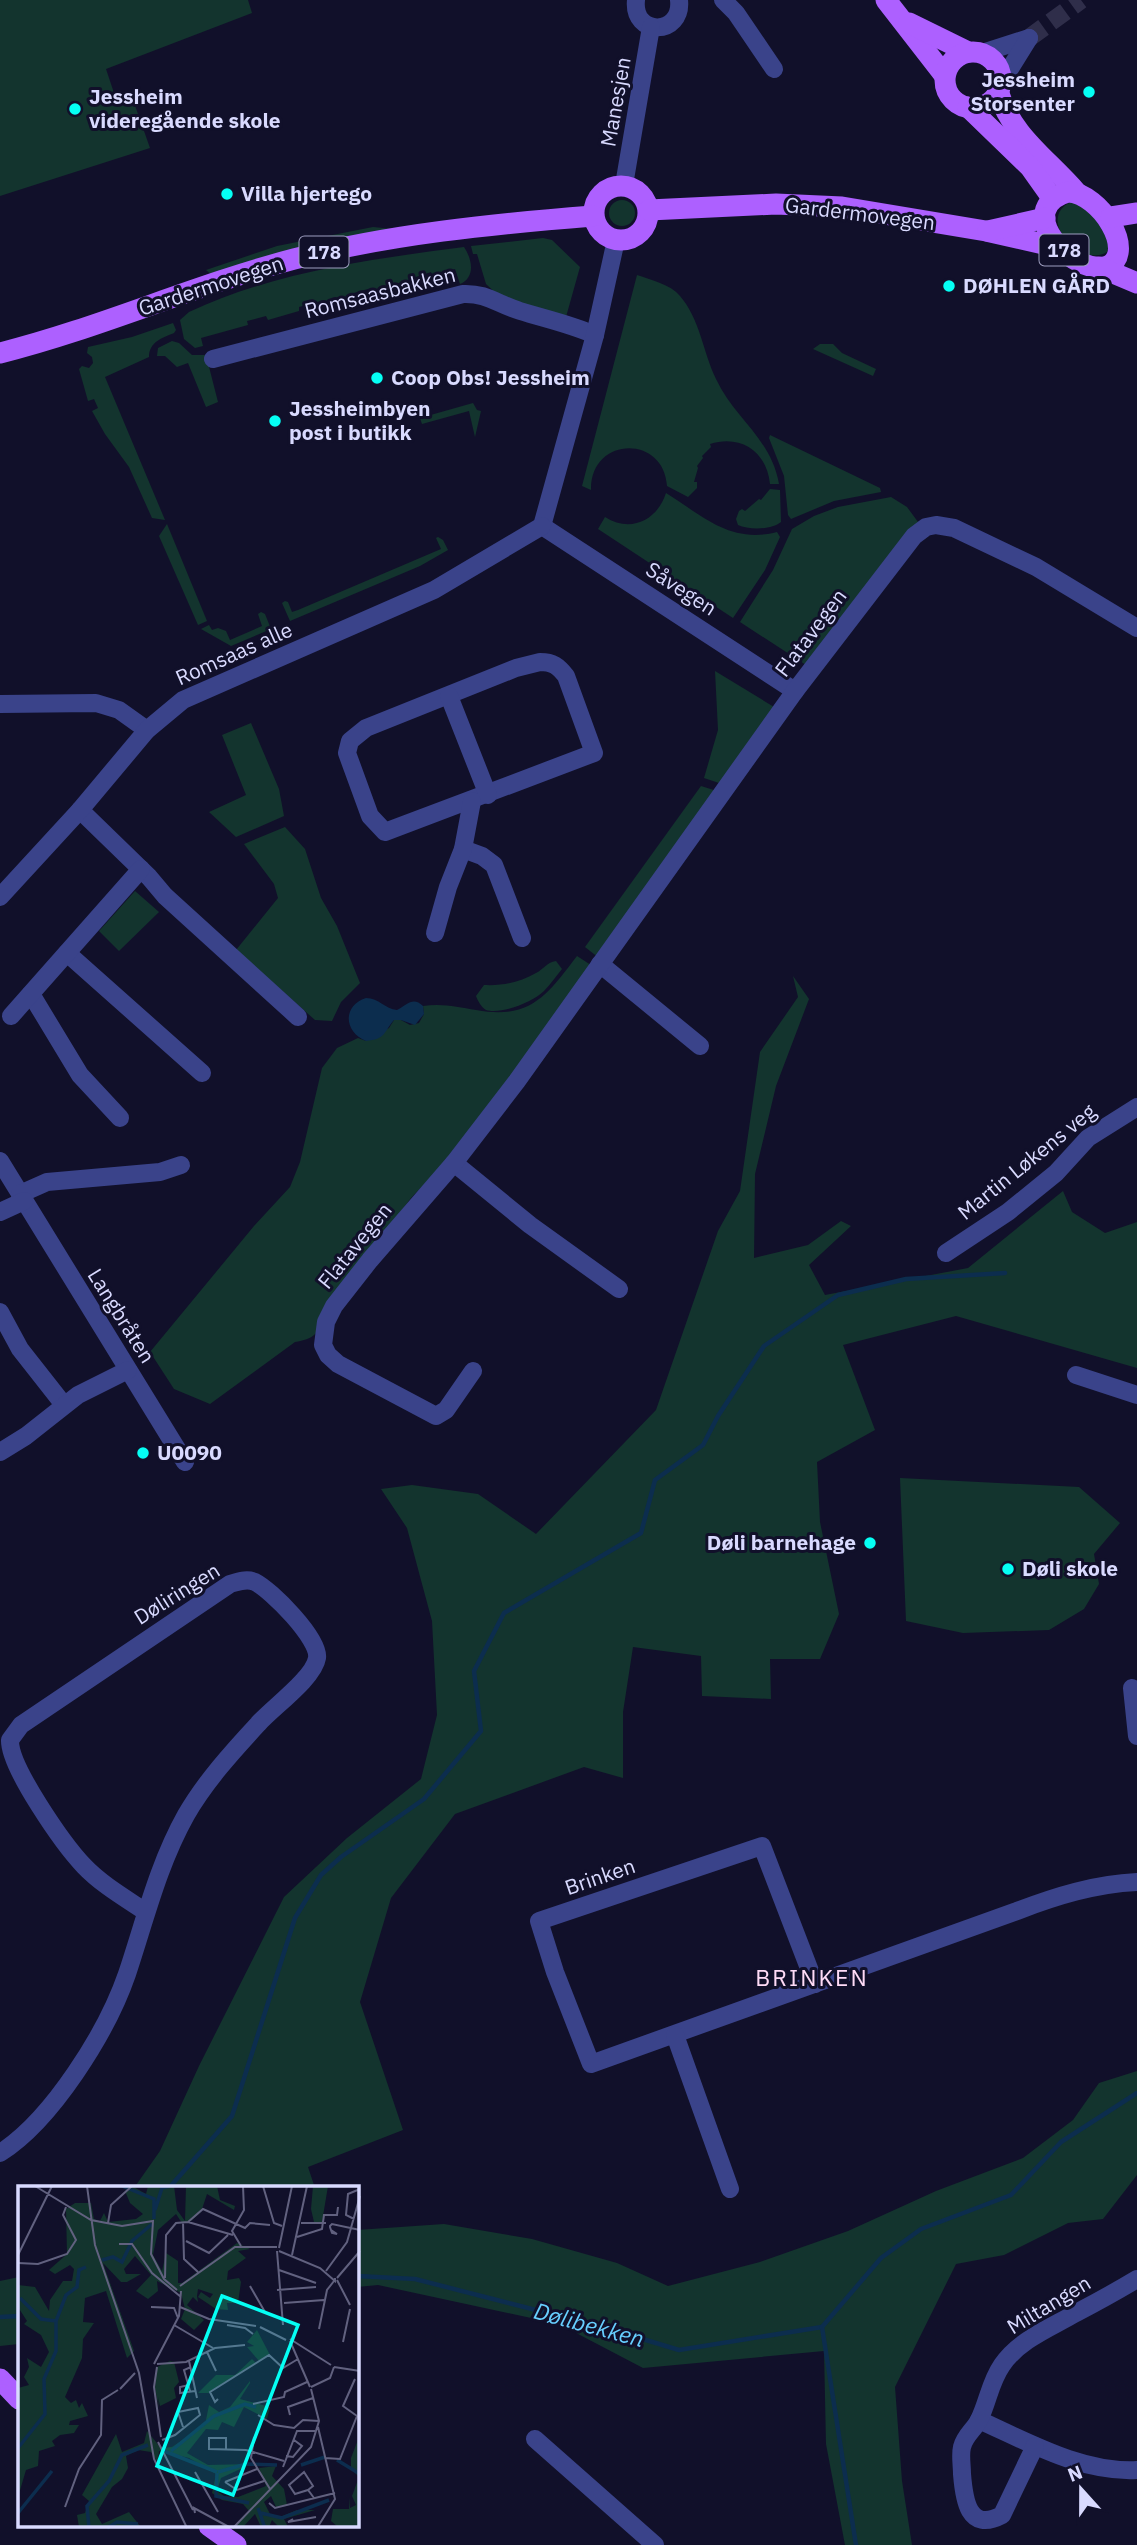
<svg xmlns="http://www.w3.org/2000/svg" width="1137" height="2545" font-family="'IBM Plex Sans',sans-serif">
<rect width="100%" height="100%" fill="#11102a"/>
<g fill="#13342e">
<polygon points="0,0 248,0 252,13 106,69 117,102 132,97 150,148 0,196"/>
<circle cx="622" cy="213" r="13"/>
<path d="M1071,202H1077L1112,233L1107,252C1080,269 1035,218 1071,202Z"/>
<polygon points="373,227 393,229 212,275 206,270 277,246"/>
<polygon points="543,238 552,240 580,267 566,317 503,300 486,284 477,254 473,254 471,246"/>
<path d="M464,247C472,259 476,277 460,284L455,269L432,275L431,272L370,293L368,289L350,294V297L319,305L317,302L299,307V311L268,320L266,316L247,321L248,325L201,338L203,346L195,348L184,339L180,320L189,312C274,272 372,259 464,247Z"/>
<path d="M637,275C651,280 670,284 680,296C700,319 703,352 716,379C734,418 771,438 779,484H770C767,452 741,434 710,444L711,447L702,456L703,458L697,466L698,468L694,482H697V488L688,497L667,486C664,434 590,436 591,490L582,486Z"/>
<path d="M173,323L176,330L174,333C162,338 149,342 149,357L105,377L165,520L152,518L129,467L105,434L92,411L98,408L94,399L88,401L79,369L82,366L89,368L93,363L92,357L87,353L88,347L132,337Z"/>
<polygon points="172,341 179,343 192,355 206,355 218,402 206,407 188,363 177,367 165,356 157,356 158,348"/>
<polygon points="820,344 833,344 842,353 876,369 873,376 813,349"/>
<polygon points="473,403 477,410 481,411 475,437 469,411 422,424 420,418"/>
<polygon points="770,435 880,488 881,492 834,501 791,519 788,515 784,476 769,438"/>
<path d="M770,489L780,490L781,522C771,530 749,530 738,525L736,519L739,511L742,509L745,511L759,499L761,500Z"/>
<path d="M666,493C703,516 730,544 777,532L780,537L765,570L733,618L598,529L605,517C630,533 657,521 666,493Z"/>
<polygon points="891,497 907,507 921,526 806,665 740,622 773,570 792,529 814,516 838,507"/>
<polygon points="167,524 207,621 198,625 159,536"/>
<polygon points="438,537 443,540 448,550 420,566 290,621 282,603 285,601 288,602 292,612 298,610 441,549 436,538"/>
<polygon points="261,612 265,614 271,629 231,646 201,629 209,625 212,630 218,628 226,631 230,640 262,626 258,614"/>
<polygon points="715,671 779,710 725,785 704,778 718,730"/>
<polygon points="251,723 279,789 284,816 236,837 209,812 246,795 222,735"/>
<polygon points="701,786 720,792 599,958 585,947"/>
<polygon points="285,827 305,849 321,898 337,926 360,983 341,1002 332,1021 315,1020 236,950 278,898 274,884 244,844"/>
<polygon points="135,891 159,912 119,951 99,931"/>
<path d="M577,956L594,967L454,1153L411,1198L323,1315C320,1334 313,1339 295,1342L210,1404L174,1389L150,1352L254,1226L290,1187L300,1162L322,1068L337,1048L358,1038L366,1041L389,1028L394,1020H401L410,1025L419,1023L424,1014L423,1006C442,1003 458,1007 476,1010C531,1020 547,995 577,956Z"/>
<path d="M556,961L562,969C556,976 551,984 544,991C533,1002 501,1015 486,1010C481,1007 478,1001 476,996L484,985C503,986 520,982 536,973C544,969 547,962 556,961Z"/>
<polygon points="793,976 809,999 776,1086 755,1174 754,1258 808,1245 841,1221 851,1226 809,1265 825,1295 968,1268 1063,1191 1072,1212 1105,1233 1137,1222 1137,1368 956,1316 843,1345 875,1430 817,1462 820,1522 839,1614 820,1659 770,1659 771,1699 702,1696 701,1656 633,1647 623,1712 623,1778 584,1767 455,1814 391,1898 360,2002 403,2130 308,2167 315,2188 134,2188 160,2151 199,2066 284,1897 347,1838 421,1779 437,1715 432,1621 407,1528 381,1489 412,1485 478,1494 536,1534 656,1410 718,1231 740,1191 760,1052 798,997"/>
<polygon points="900,1478 1079,1487 1120,1523 1094,1554 1099,1584 1084,1609 1049,1630 963,1633 906,1621"/>
<polygon points="1137,2071 1137,2175 1103,2219 1068,2223 1004,2255 956,2264 895,2387 902,2481 912,2545 845,2545 826,2444 824,2351 643,2368 559,2324 378,2285 357,2287 357,2230 444,2224 532,2239 617,2263 668,2286 760,2262 848,2231 936,2191 1023,2158 1073,2120 1099,2083"/>
<polygon points="19,2277 19,2344 0,2346 0,2281"/>
</g>
<path fill="#0c2d4e" d="M366,998C379,998 385,1009 397,1010C407,1005 413,996 423,1006L424,1014L415,1025L401,1020H394C383,1033 386,1039 366,1041C344,1032 342,1006 366,998Z"/>
<g fill="none" stroke-linecap="round" stroke-linejoin="round">
<g stroke="#0c2d4e" stroke-width="4.5">
<polyline points="169,2188 232,2116 295,1918 321,1875 341,1857 424,1799 481,1731 474,1671 504,1613 641,1533 655,1480 703,1445 718,1416 764,1346 838,1295 906,1279 1005,1273"/>
<polyline points="357,2276 415,2279 606,2328 679,2350 822,2327"/>
<polyline points="0,2317 19,2316"/>
<polyline points="856,2545 822,2327 881,2258 921,2229 1011,2195 1061,2142 1137,2093"/>
</g>
<polyline stroke="#2f2e4a" stroke-width="18" stroke-dasharray="18 9" stroke-linecap="butt" points="1029,38 1081,0"/>
<g stroke="#3a438a" stroke-width="18">
<path d="M636,0C632,37 683,36 679,0"/>
<polyline points="723,0 736,13 774,69"/>
<polyline points="982,53 1029,38"/>
<polyline points="1001,83 1029,38"/>
<polyline points="624,185 651,27"/>
<path d="M213,359L463,294C487,293 497,304 520,311C546,319 570,324 595,335"/>
<polyline points="542,526 795,691"/>
<polyline points="542,526 595,335 616,240"/>
<path d="M540,662C553,662 558,666 566,676L594,753L385,832L370,816L347,753L350,741L366,728L516,668Z"/>
<polyline points="449,696 488,795"/>
<polyline points="0,704 96,703 119,710 147,730"/>
<polyline points="80,810 149,877 165,896 298,1017"/>
<polyline points="463,849 482,856 494,865 522,938"/>
<polyline points="0,897 80,810 147,730 183,700 434,590 542,526"/>
<polyline points="435,933 448,887 463,849 472,801"/>
<polyline points="67,953 202,1073"/>
<polyline points="600,964 700,1046"/>
<polyline points="31,994 80,1075 120,1118"/>
<polyline points="11,1016 141,869"/>
<polyline points="0,1161 185,1462"/>
<polyline points="454,1163 530,1225 619,1289"/>
<polyline points="20,1194 47,1182 160,1172 181,1165"/>
<polyline points="0,1212 24,1201"/>
<polyline points="946,1253 1008,1212 1056,1173 1088,1138 1137,1107"/>
<polyline points="0,1312 20,1349 64,1405"/>
<polyline points="473,1371 446,1410 436,1416 338,1364 328,1355 323,1345 326,1322 334,1306 370,1260 454,1163 517,1081 795,691 914,536 926,527 936,525 954,528 1036,567 1137,628"/>
<polyline points="1076,1375 1137,1395"/>
<polyline points="0,1452 26,1436 78,1395 128,1370"/>
<polyline points="1132,1688 1137,1736"/>
<path d="M815,1984L762,1846L539,1921L555,1972L591,2064L1017,1911C1056,1896 1095,1884 1137,1882"/>
<polyline points="675,2035 730,2189"/>
<path d="M0,2153C52,2120 107,2032 127,1974C145,1920 158,1865 186,1815C205,1782 232,1752 258,1724C272,1708 314,1678 317,1658C320,1639 271,1590 255,1582C246,1578 238,1582 230,1584L21,1725L10,1740C9,1767 64,1845 84,1866C101,1884 125,1898 146,1912"/>
<path d="M979,2420C1028,2442 1082,2473 1137,2470"/>
<polyline points="535,2439 655,2545"/>
<path d="M1035,2446L1002,2515C968,2533 964,2499 962,2474C962,2465 960,2455 962,2447C965,2435 974,2430 979,2420C988,2402 990,2382 1002,2365C1019,2340 1050,2328 1076,2313C1097,2302 1117,2291 1137,2279"/>
</g>
<g stroke="#ad60ff" stroke-width="21">
<polyline points="886,0 945,76"/>
<polyline points="909,23 968,52"/>
<circle cx="973" cy="80" r="28"/>
<path d="M998,91C1012,137 1047,158 1077,193"/>
<polyline points="968,107 1030,167 1052,198"/>
<circle cx="621" cy="213" r="27"/>
<path d="M1068,192C1100,193 1137,252 1108,266C1074,278 1010,209 1068,192Z"/>
<polyline points="649,210 776,204 842,207 986,231 1061,248"/>
<polyline points="1111,217 1137,213"/>
<polyline points="988,231 1045,218"/>
<polyline points="1099,267 1137,283"/>
<path d="M0,353C100,328 194,285 294,259C391,234 493,224 593,216"/>
<polyline points="0,2379 19,2399"/>
<polyline points="209,2526 236,2545"/>
</g>
</g>
<g fill="#05fff4" stroke="#11102a" stroke-width="2.5">
<circle cx="1089" cy="92" r="7"/>
<circle cx="75" cy="109" r="7"/>
<circle cx="227" cy="194" r="7"/>
<circle cx="949" cy="286" r="7"/>
<circle cx="377" cy="378" r="7"/>
<circle cx="275" cy="421" r="7"/>
<circle cx="143" cy="1453" r="7"/>
<circle cx="870" cy="1543" r="7"/>
<circle cx="1008" cy="1569" r="7"/>
</g>
<g text-anchor="middle" stroke-width="6" stroke-linejoin="round" paint-order="stroke">
<g fill="#11102a" stroke="#9d9dbf" stroke-width="2">
<rect x="1039.5" y="234.5" width="49" height="31" rx="5"/>
<rect x="299.5" y="236.5" width="49" height="31" rx="5"/>
</g>
<g font-size="19" font-weight="bold" fill="#d9daff">
<text x="1064" y="257">178</text>
<text x="324" y="259">178</text>
</g>
<g font-size="21" font-weight="bold" fill="#d9daff" stroke="#11102a" text-anchor="start">
<text x="1075" y="87" text-anchor="end">Jessheim<tspan x="1075" dy="24">Storsenter</tspan></text>
<text x="89" y="104">Jessheim<tspan x="89" dy="24">videregående skole</tspan></text>
<text x="241" y="201">Villa hjertego</text>
<text x="963" y="293">DØHLEN GÅRD</text>
<text x="391" y="385">Coop Obs! Jessheim</text>
<text x="289" y="416">Jessheimbyen<tspan x="289" dy="24">post i butikk</tspan></text>
<text x="157" y="1460">U0090</text>
<text x="856" y="1550" text-anchor="end">Døli barnehage</text>
<text x="1022" y="1576">Døli skole</text>
</g>
<g font-size="21" fill="#d9daff" stroke="#11102a">
<text transform="translate(616 102) rotate(-80)" y="7">Manesjen</text>
<text transform="translate(860 214) rotate(7)" y="7">Gardermovegen</text>
<text transform="translate(211 286) rotate(-18)" y="7">Gardermovegen</text>
<text transform="translate(380 293) rotate(-14)" y="7">Romsaasbakken</text>
<text transform="translate(681 589) rotate(33)" y="7">Såvegen</text>
<text transform="translate(811 633) rotate(-53)" y="7">Flatavegen</text>
<text transform="translate(234 654) rotate(-24)" y="7">Romsaas alle</text>
<text transform="translate(1027 1162) rotate(-39)" y="7">Martin Løkens veg</text>
<text transform="translate(355 1246) rotate(-51)" y="7">Flatavegen</text>
<text transform="translate(121 1316) rotate(58)" y="7">Langbråten</text>
<text transform="translate(177 1594) rotate(-32)" y="7">Døliringen</text>
<text transform="translate(600 1877) rotate(-19)" y="7">Brinken</text>
<text transform="translate(1049 2305) rotate(-31)" y="7">Miltangen</text>
</g>
<g font-size="23" letter-spacing="2" fill="#ffdbf7" stroke="#11102a">
<text x="812" y="1986">BRINKEN</text>
</g>
<g font-size="23" font-style="italic" fill="#67cfff" stroke="#11102a">
<text transform="translate(589 2325) rotate(15)" y="8">Dølibekken</text>
</g>
</g>
<g transform="translate(18 2186)">
<rect width="341" height="341" fill="#11102a"/>
<path d="M114,0L128,8L130,0H156L159,24L167,35L168,0H199L202,14L217,20L216,24L189,8L183,26L173,35L164,37L158,28L140,44L135,69L144,85L148,67L160,75V97H164L219,57L232,63L220,65L228,72L210,85L209,94L221,92L223,96L220,117H209L210,124L198,123L180,111L183,106L192,112L195,108L180,103L179,110L180,116L175,111L169,119L186,134L176,144L163,133L167,123L163,107L139,95L140,105L130,113L118,105L133,89L117,70L106,83L108,88H123L109,96H103L85,77L116,165L109,172L88,105L67,112L65,136L76,137L65,153L64,172L47,211L53,217L58,214L61,222L64,217L70,230L52,235L51,239H61L56,247L42,249L34,255L37,260L21,265L20,280L8,284L0,311V202L11,199L6,191L11,181L9,172L23,181L31,166L23,149L6,138L9,135L0,121V99L17,101L31,125L32,114L45,95H54L56,83L52,79L37,88L31,84L49,68L48,23L57,17H73L76,33L82,35L86,27L90,36L118,33L125,28L112,17L107,5ZM295,0H310L304,36H296L293,23ZM239,144L252,169L241,175L229,161L236,160L229,156ZM234,173L238,177L191,207H180L198,189H217ZM152,175L156,176L161,196L156,202L158,212L142,220L140,211L141,223L137,202L139,181ZM232,195V197L222,213L252,221L249,233L226,221L216,241L204,236L200,244L188,243L169,267L190,279L233,278L203,292L199,305L206,310L220,311L248,300L241,282L258,280L254,290L266,303L269,319L258,321L253,310L246,316L252,328L262,331L279,324H297L266,333L270,341H261L254,334L251,341H243L237,328L225,341H217L231,325L225,318L204,314L194,307L198,288L171,272L141,265L140,277L133,266L120,264L108,270L110,282L104,293L94,301L78,328L84,338L111,326L122,340L61,341L59,329L67,327L71,315L64,309L98,248L104,266L126,257L129,245L143,262L154,261L187,239L191,219L201,226L212,221ZM341,251V341H320L313,335L315,323H331L332,311V322L338,319L334,310L341,291L333,283V272Z" fill="#13342e"/>
<path fill="none" stroke="#0c2d4e" stroke-width="3.5" d="M104,0L136,13V33M137,24L144,2L152,0M84,74L95,71L104,76L114,55L134,38M2,112L23,133L38,135M0,262L27,228L26,193L38,165V135L48,109L59,101L61,84L68,81M146,265L199,286M153,265L196,230L227,218L238,221M319,274L342,288M283,279L307,271M200,286L228,278L259,279M199,287L198,310L231,317M240,322L247,342M0,327L34,285M243,327L264,332L311,314M71,342L69,320L91,295L104,269L130,259M89,342L99,336L120,338"/>
<path fill="none" stroke="#61617f" stroke-width="2" d="M17,0L73,34L104,40L135,35L133,68L146,93L159,104M69,0L77,59L121,187L136,273L169,342M245,0L256,37L264,40M336,33L328,29L330,8L342,3M165,36L166,73L180,86M90,37L93,19L114,0M283,37H308M313,44L319,48L314,47L312,41V40L314,38L342,44M215,49L170,36L185,23L227,42L232,37L252,39M279,51L304,43L306,29H319L320,21M168,55L191,67L210,49M101,58H114L134,87L163,111M223,60L214,45L226,24L225,0M261,62L274,0M259,65L265,139M261,65L302,82L317,95V92M0,69L34,0M274,69L289,0M0,77L20,78L49,68L58,54L45,29L48,21M261,84L298,97M308,85L329,56L342,10M147,92L148,49L158,37L170,36M319,92L342,65M319,94L332,119M162,100L217,61H259M232,100L247,126M259,104L298,101M266,117L306,114M133,121L156,122L160,132M162,121L191,133L238,140M156,139L195,162M209,139L227,142L235,148M242,141L268,154M301,143L309,104L316,95M272,153L313,179M272,155L292,201M325,156L332,123M189,166L198,185M171,175L179,212M136,178L161,130L163,105M139,178L168,176L197,162L227,159M139,181L136,201L143,251M316,181L342,185M337,193L325,220L339,230M171,199L162,201V207L177,205M293,201L312,192L316,181M102,203L117,187M172,205L166,184L173,181M200,213L197,216L192,206L251,169L265,182L280,173M235,218L266,211L267,206L289,196M240,229L256,239L276,242L285,234L301,235M272,229L270,221L295,212M236,251L233,272L252,303M144,254L157,249L182,229L180,222L160,226L165,241M140,256L175,324M208,263V252H191V263L228,264L266,275M268,270L275,271L284,260L276,254M307,272L322,273L339,230M265,281L279,245H297M177,286L200,326M207,296L219,304L246,295M207,296L239,283M290,304L295,300L286,286L271,299L277,308L290,304L296,312M251,317L257,322L317,307M47,321L61,283L83,249L84,214L100,204M177,327L176,322L211,341M275,333L270,336L298,331M215,342L293,261L301,235L293,203M299,342L317,313L300,241"/>
<path fill="#05fff4" fill-opacity="0.15" stroke="#05fff4" stroke-width="3.5" d="M204,110L280,139L215,309L139,280Z"/>
<rect width="341" height="341" fill="none" stroke="#d9daff" stroke-width="3.5"/>
</g>
<g transform="translate(1081 2489) rotate(339)" stroke="#11102a" stroke-width="5" paint-order="stroke">
<path d="M0-5L12 26L0 18L-12 26Z" fill="#d9daff"/>
<text y="-10" font-size="19" font-weight="bold" text-anchor="middle" fill="#d9daff">N</text>
</g>
</svg>
